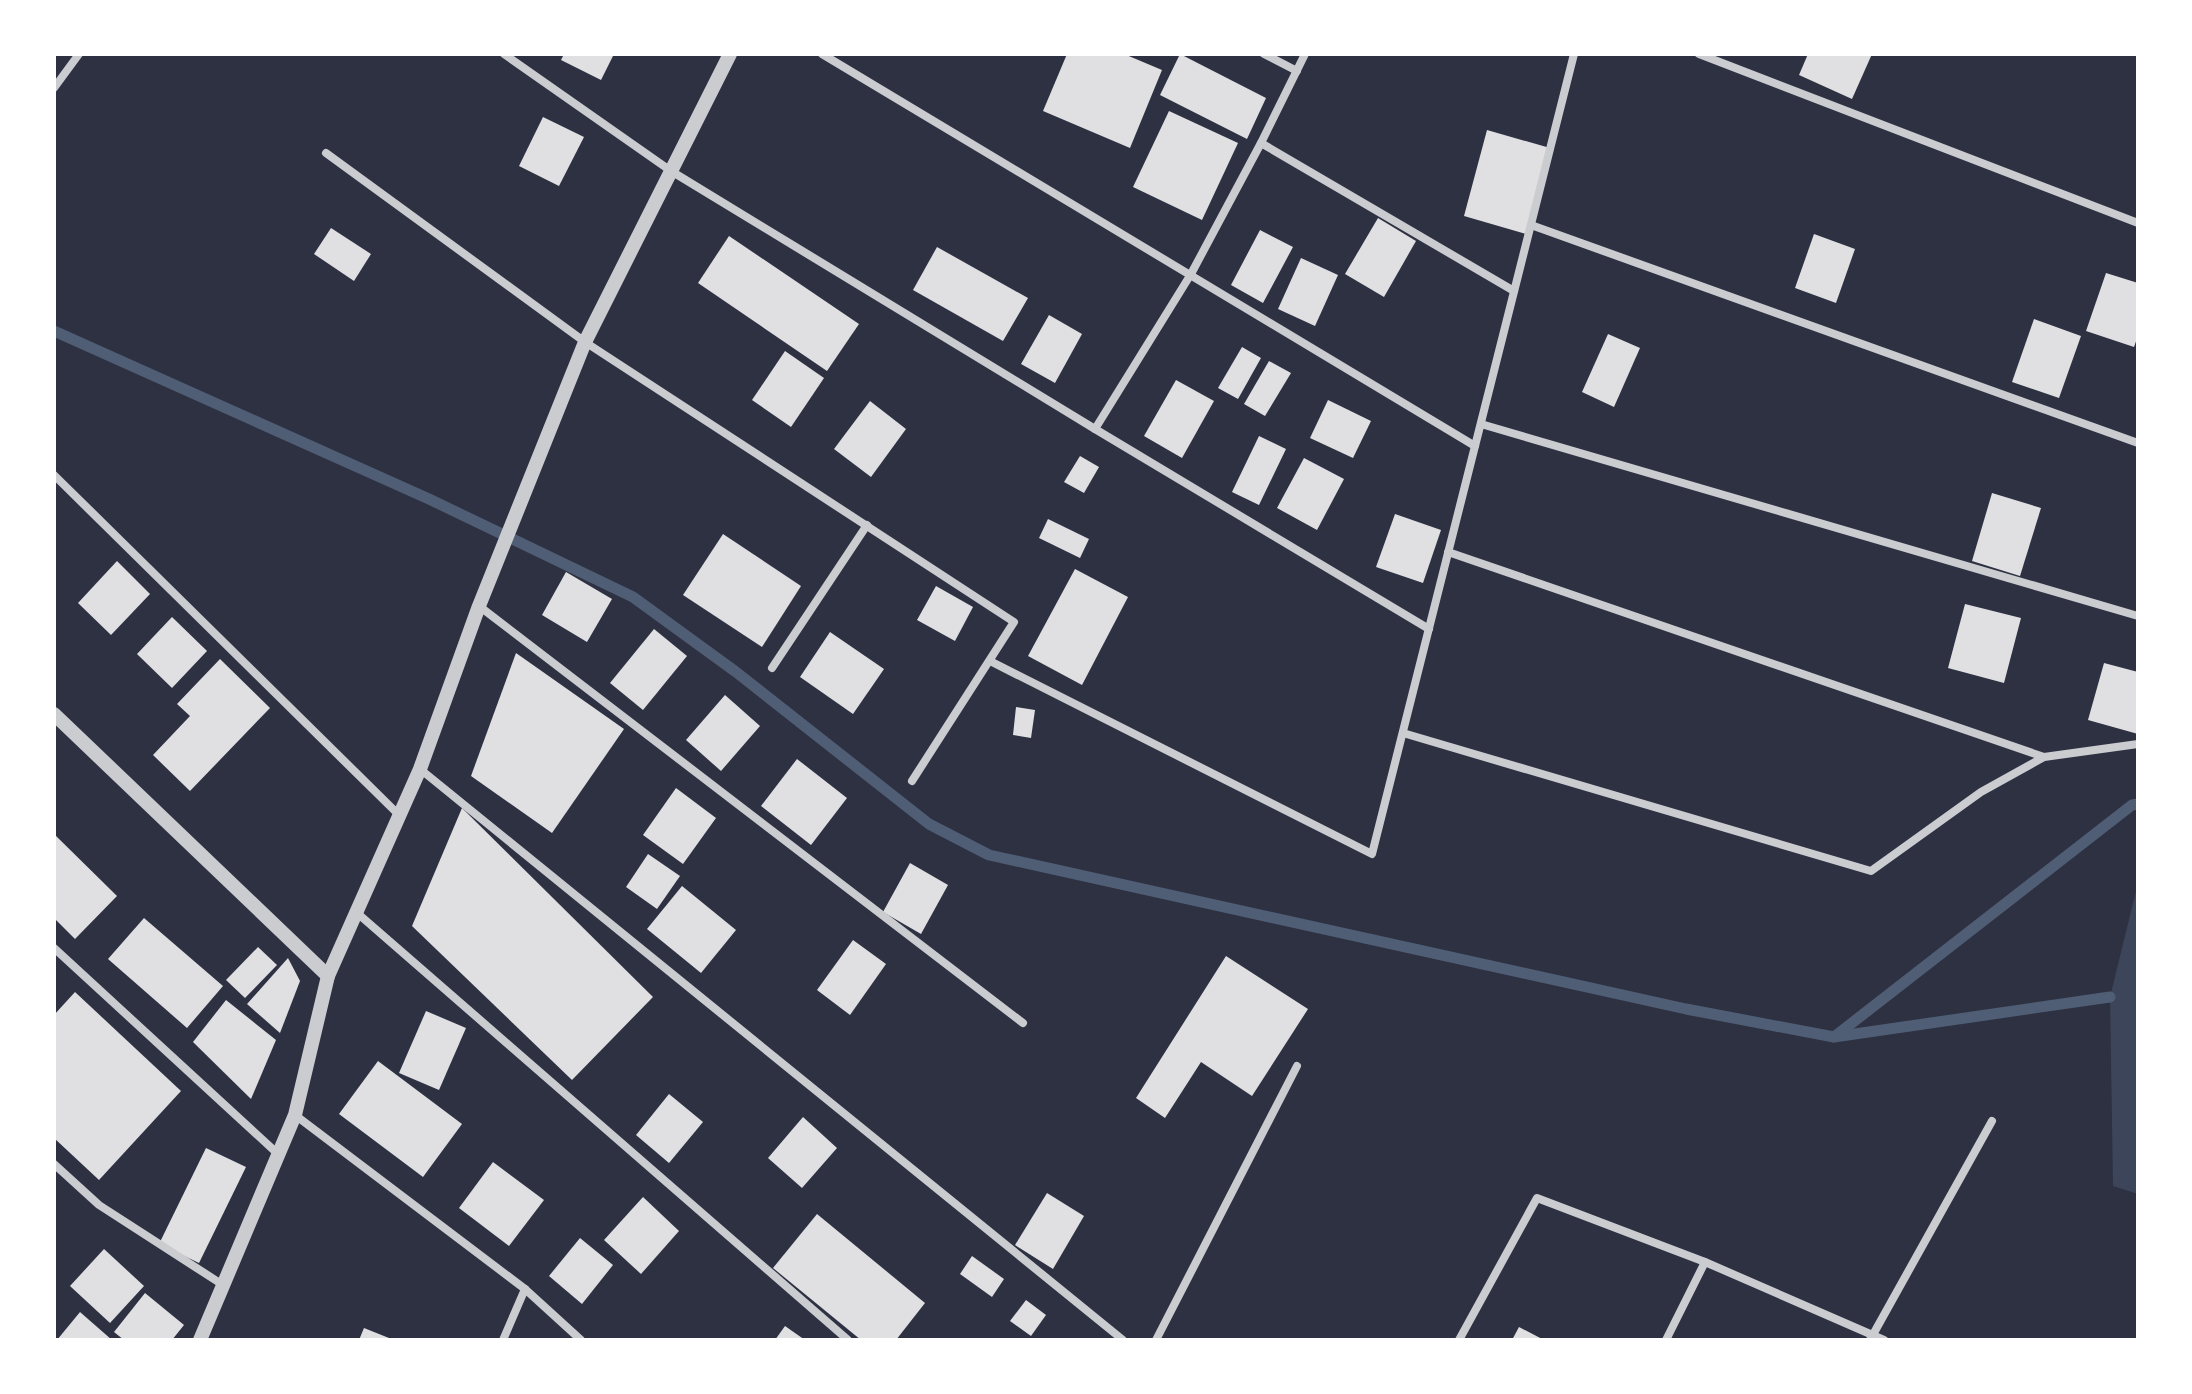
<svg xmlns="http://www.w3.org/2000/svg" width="2192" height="1394" font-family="Montserrat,sans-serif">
<rect width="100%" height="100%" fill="#2d3142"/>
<polygon fill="#3c4559" points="2138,883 2138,1194 2113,1186 2110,997"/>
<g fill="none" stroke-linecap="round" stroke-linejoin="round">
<g stroke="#4f5d75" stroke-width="11">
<polyline points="54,331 429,499 633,597 736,672 929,824 989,855 1686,1009 1834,1037 2110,997"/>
<polyline points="1834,1037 2132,805 2138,804"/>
</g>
</g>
<g fill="#e0e0e3">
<polygon points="564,54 614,54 601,80 561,60"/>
<polygon points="1067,54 1124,54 1162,70 1130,148 1043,111"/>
<polygon points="1180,54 1266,98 1247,139 1160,95"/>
<polygon points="1808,54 1872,54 1852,99 1799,75"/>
<polygon points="1169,111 1238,143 1202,220 1133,187"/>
<polygon points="543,117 584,137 559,186 519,166"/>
<polygon points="1487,130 1550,148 1526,234 1464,216"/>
<polygon points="1378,218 1416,241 1384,297 1345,274"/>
<polygon points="331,228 371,254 354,281 314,254"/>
<polygon points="1260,230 1293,247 1263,303 1231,285"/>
<polygon points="1814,234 1855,249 1836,303 1795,288"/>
<polygon points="729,236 859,324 827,371 698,283"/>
<polygon points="937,247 1028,298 1003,341 913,290"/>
<polygon points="1301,258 1338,275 1315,326 1278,309"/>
<polygon points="2106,273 2138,283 2138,336 2134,347 2086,331"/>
<polygon points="1049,315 1082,334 1055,383 1021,364"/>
<polygon points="2034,319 2081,336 2059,398 2012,382"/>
<polygon points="1608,334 1640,348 1614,407 1582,392"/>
<polygon points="1242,347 1261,358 1238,399 1218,388"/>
<polygon points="785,351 824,378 791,427 752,400"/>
<polygon points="1269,361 1291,373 1265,416 1244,404"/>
<polygon points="1176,380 1214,401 1182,458 1144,436"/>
<polygon points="1328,400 1371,421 1353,458 1310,438"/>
<polygon points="870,401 906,429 871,477 834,449"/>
<polygon points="1259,436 1286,449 1259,505 1232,492"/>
<polygon points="1080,456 1099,467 1084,493 1064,482"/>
<polygon points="1304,458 1344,479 1317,530 1277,508"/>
<polygon points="1992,493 2041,508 2020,576 1972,561"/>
<polygon points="1395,514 1441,530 1423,583 1376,567"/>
<polygon points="1048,519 1089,539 1080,558 1039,538"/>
<polygon points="723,534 801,586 762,647 683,595"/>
<polygon points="117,561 150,594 111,635 78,603"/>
<polygon points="1075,569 1128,597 1082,685 1028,656"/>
<polygon points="566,572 612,599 587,642 542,615"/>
<polygon points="936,586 973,607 955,641 917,620"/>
<polygon points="1965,604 2021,618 2004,683 1948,668"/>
<polygon points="172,617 207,651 172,688 137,654"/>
<polygon points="654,629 687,656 643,710 610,683"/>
<polygon points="830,632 884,669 853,714 800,677"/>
<polygon points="516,653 624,729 552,833 471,776"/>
<polygon points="220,659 270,708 190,791 153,755 190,716 177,704"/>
<polygon points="2104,663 2138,672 2138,734 2088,720"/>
<polygon points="725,695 760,726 721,771 686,740"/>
<polygon points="1016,707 1035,710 1031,738 1013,735"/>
<polygon points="797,759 847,798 811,845 761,806"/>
<polygon points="676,788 716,818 683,864 643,835"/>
<polygon points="462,808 653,997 572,1080 412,926"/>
<polygon points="54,834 117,896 75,939 54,918"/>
<polygon points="648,854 680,876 657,909 626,887"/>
<polygon points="910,863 948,885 921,934 883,912"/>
<polygon points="682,886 736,930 701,973 647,929"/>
<polygon points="144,918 223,986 187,1028 108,959"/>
<polygon points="853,940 886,964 850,1015 817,990"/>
<polygon points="258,947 277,965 245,998 226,980"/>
<polygon points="1226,956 1308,1009 1252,1096 1201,1062 1165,1118 1136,1098"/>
<polygon points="288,958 300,981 280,1033 247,1004"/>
<polygon points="75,992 181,1091 99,1180 54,1138 54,1015"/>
<polygon points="226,1000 276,1040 251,1099 193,1042"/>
<polygon points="426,1011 466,1028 439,1090 399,1073"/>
<polygon points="378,1061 462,1124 423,1177 339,1114"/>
<polygon points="669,1094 703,1122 669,1163 636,1135"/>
<polygon points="803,1117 837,1148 802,1188 768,1158"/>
<polygon points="206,1148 246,1167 199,1263 159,1244"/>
<polygon points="493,1162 544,1200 509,1246 459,1208"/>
<polygon points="1047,1193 1084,1216 1053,1269 1015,1245"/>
<polygon points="643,1197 679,1231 641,1274 604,1240"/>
<polygon points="817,1214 925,1303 896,1340 861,1340 773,1268"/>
<polygon points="580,1238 613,1265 582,1304 549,1276"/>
<polygon points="104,1249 144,1286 110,1323 70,1286"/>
<polygon points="972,1256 1004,1279 992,1297 960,1274"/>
<polygon points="145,1293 184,1325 172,1340 124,1340 114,1332"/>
<polygon points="1026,1300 1046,1315 1031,1336 1010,1321"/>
<polygon points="80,1312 112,1340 57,1340"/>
<polygon points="785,1326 805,1340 775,1340"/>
<polygon points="1519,1327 1544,1340 1512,1340"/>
<polygon points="364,1328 394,1340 359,1340"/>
</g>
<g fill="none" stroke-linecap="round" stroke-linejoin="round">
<g stroke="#caccd0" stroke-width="8">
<polyline points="504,54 671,171 1095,429 1429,629"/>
<polyline points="822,54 1475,446"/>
<polyline points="1264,54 1297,71"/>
<polyline points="1699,54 2138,223"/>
<polyline points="54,88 79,54"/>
<polyline points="1261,143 1514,291"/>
<polyline points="326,153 585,342 1014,622 912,781"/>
<polyline points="1531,225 2138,443"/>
<polyline points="1481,424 2138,616"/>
<polyline points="1095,429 1191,274 1261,143 1305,54"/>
<polyline points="54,475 399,815"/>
<polyline points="1448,552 2044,757"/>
<polyline points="479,606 1023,1023"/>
<polyline points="990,661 1372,854 1574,54"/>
<polyline points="772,668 867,525"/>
<polyline points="1403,733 1871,871 1981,792 2044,757 2138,744"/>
<polyline points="420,769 1123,1340"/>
<polyline points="356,912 848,1340"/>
<polyline points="54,948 278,1154"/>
<polyline points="295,1115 525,1289 581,1340"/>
<polyline points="54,1164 99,1205 223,1285"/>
<polyline points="503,1340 525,1289"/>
<polyline points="1156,1340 1297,1066"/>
<polyline points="1459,1340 1537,1198 1705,1262 1884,1340"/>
<polyline points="1666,1340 1705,1262"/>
<polyline points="1870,1340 1992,1121"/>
</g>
<g stroke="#caccd0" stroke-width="14">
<polyline points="54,714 328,976"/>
<polyline points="200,1340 295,1115 328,976 420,769 479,606 585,342 730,54"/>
</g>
</g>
<rect width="2192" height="1394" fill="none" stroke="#ffffff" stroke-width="112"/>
</svg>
